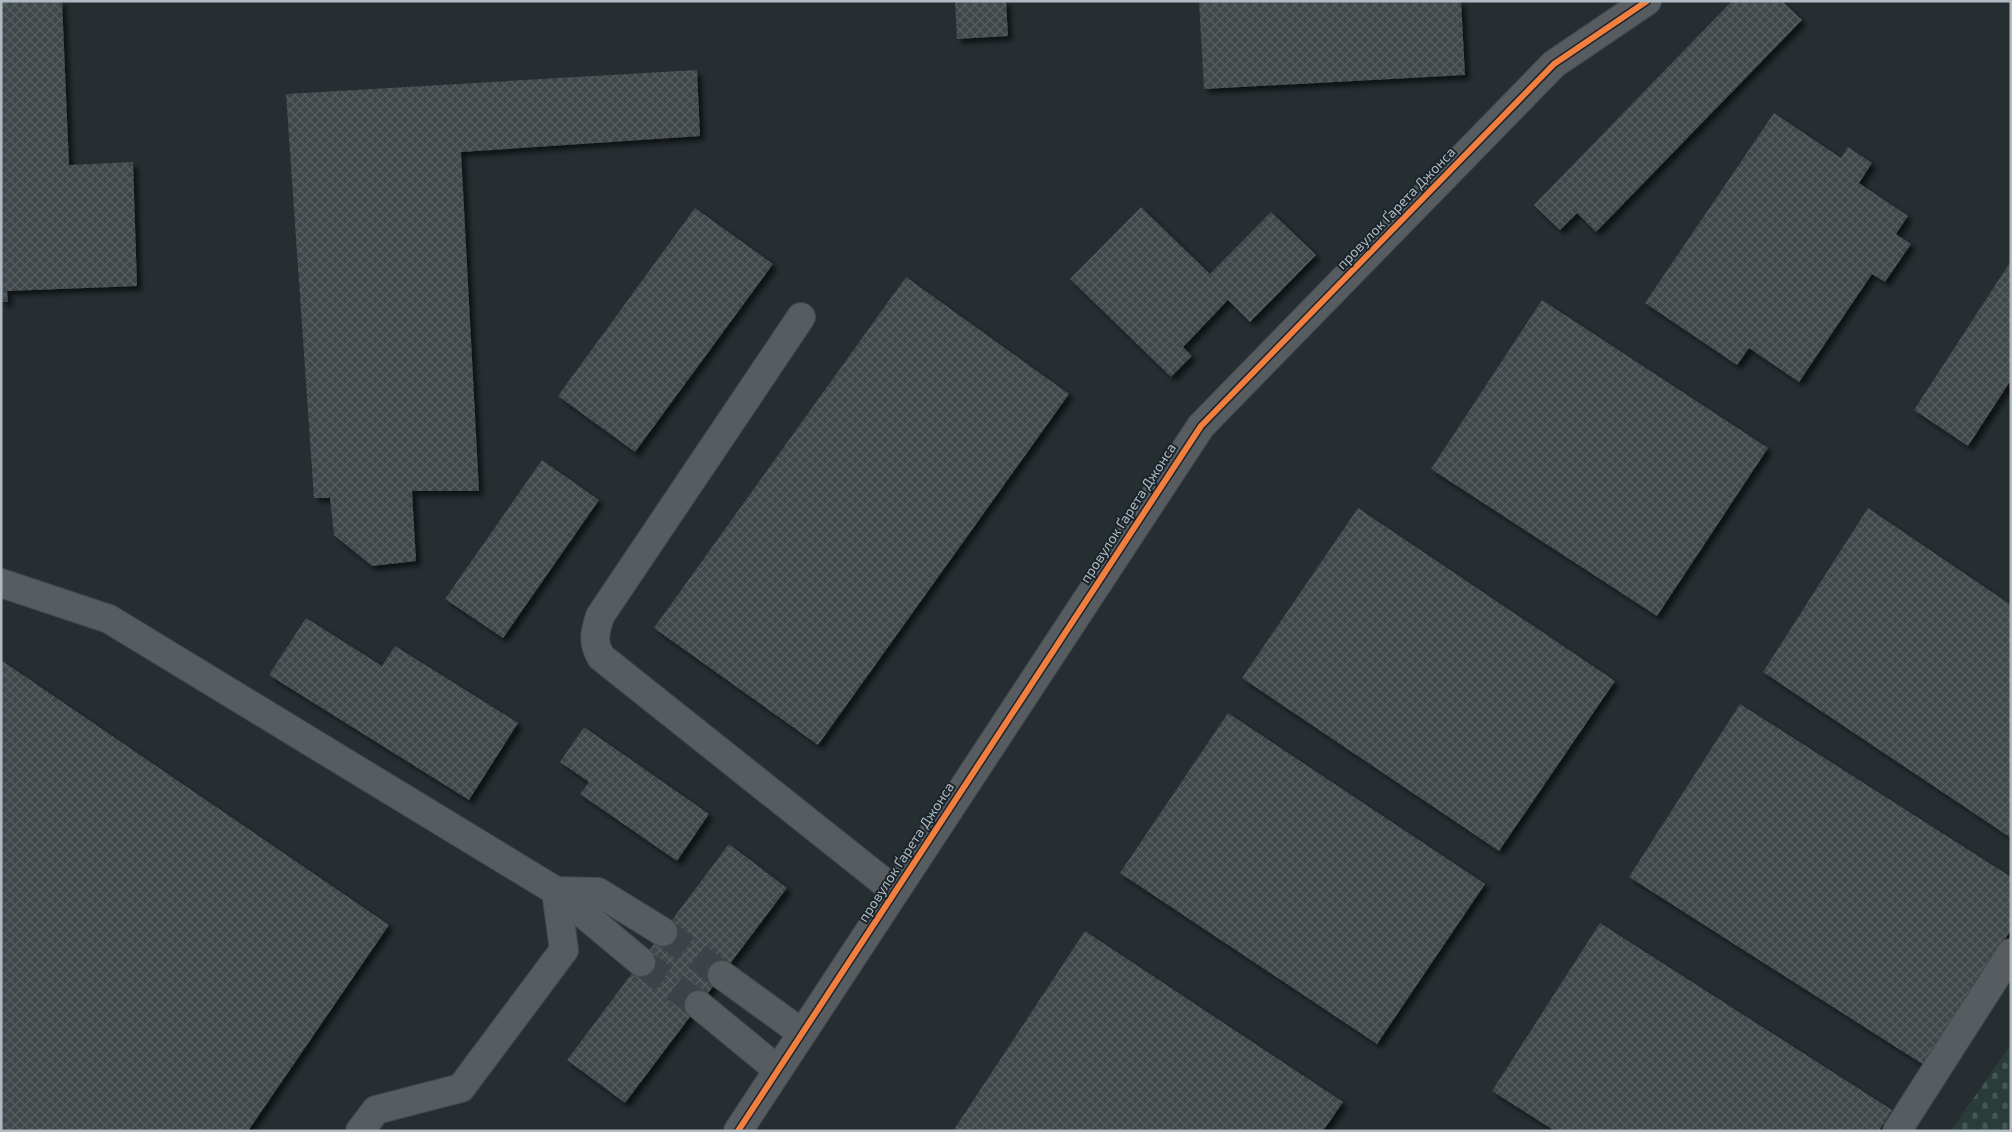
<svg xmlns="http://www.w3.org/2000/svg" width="2012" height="1132" font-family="'Exo 2',sans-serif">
<defs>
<pattern id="cemetery-stones" width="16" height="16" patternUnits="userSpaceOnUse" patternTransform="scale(1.25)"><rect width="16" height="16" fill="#293c38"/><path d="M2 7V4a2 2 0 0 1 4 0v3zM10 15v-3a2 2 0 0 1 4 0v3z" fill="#465653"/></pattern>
<pattern id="building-cross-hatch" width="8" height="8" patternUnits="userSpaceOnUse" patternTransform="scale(1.25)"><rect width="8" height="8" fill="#40464a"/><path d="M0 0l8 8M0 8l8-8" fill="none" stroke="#595f62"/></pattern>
<filter id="shadow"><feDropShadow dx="4.5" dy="4.5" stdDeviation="2.5" flood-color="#0009"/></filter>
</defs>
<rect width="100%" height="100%" fill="#262e32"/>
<polygon fill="url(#cemetery-stones)" points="2011,1044 2011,1131 1951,1131"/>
<g fill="url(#building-cross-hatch)" filter="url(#shadow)">
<polygon points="1,1 62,1 69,165 133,162 137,286 7,291 8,302 1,302"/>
<polygon points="955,1 1006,1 1008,36 957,39"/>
<polygon points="1199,1 1461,1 1465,75 1204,89"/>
<polygon points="1732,1 1782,1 1802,20 1596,232 1577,213 1560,230 1534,205"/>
<polygon points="697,70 700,136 461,152 479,491 412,491 416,561 372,566 334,535 330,498 314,498 286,94"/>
<polygon points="1774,113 1841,158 1848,147 1872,163 1859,183 1908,216 1896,234 1911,244 1885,282 1872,274 1799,382 1749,348 1737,365 1645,303"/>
<polygon points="1141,207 1210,274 1271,212 1316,255 1250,322 1228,300 1183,347 1192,356 1171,377 1070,279"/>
<polygon points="695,208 773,264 635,452 558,396"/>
<polygon points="2011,261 2011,380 1968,446 1914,410"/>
<polygon points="906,277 1069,394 818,745 654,628"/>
<polygon points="1542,300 1768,448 1657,616 1431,469"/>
<polygon points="542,460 599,500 503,638 445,599"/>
<polygon points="1358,508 1615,681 1499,851 1242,678"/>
<polygon points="1868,508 2011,605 2011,838 1763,672"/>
<polygon points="306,618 382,666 395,646 518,723 469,800 269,675"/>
<polygon points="1,660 389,925 248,1131 1,1131"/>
<polygon points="1740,704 2011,877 2011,930 1924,1065 1629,877"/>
<polygon points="1228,713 1485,884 1377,1044 1120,873"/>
<polygon points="584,727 709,814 677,861 580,794 589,782 560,762"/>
<polygon points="729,844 787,888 625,1103 567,1060"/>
<polygon points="1600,923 1892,1110 1879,1131 1555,1131 1492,1091"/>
<polygon points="1085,931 1343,1102 1323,1131 953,1131"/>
</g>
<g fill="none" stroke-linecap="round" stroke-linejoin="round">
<g stroke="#3b4348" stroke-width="28" stroke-dasharray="28 14" stroke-linecap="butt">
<polyline points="663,932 722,975"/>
<polyline points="641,962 699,1005"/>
</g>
<g stroke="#44494c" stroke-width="30">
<g id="minor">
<path d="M801,317L600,616C595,632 592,642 601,657L895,891"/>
<polyline points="1,583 109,619 556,891 641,962"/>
<polyline points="722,975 802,1033"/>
<polyline points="699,1005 778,1070"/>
<polyline points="360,1131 376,1110 461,1088 564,950 556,891 598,892 663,932"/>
<polyline points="738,1131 1201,426 1554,64 1647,1"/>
<polyline points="1897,1131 2011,953"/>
</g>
</g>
<use href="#minor" stroke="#565c60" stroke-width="28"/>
<g stroke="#1b252b" stroke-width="9">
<polyline id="cycleway" points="738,1131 1201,426 1554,64 1647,1"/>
</g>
<use href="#cycleway" stroke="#f27e40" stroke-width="6"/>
</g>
<g text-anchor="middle" stroke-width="4" stroke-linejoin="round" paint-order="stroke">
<g font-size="14" fill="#b0bbc3" stroke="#1b252b">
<text transform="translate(1396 208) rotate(-46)" y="5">провулок Ґарета Джонса</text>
<text transform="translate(1128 513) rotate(-57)" y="5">провулок Ґарета Джонса</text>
<text transform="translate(906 852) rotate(-57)" y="5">провулок Ґарета Джонса</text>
</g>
</g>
<rect width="2012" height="1132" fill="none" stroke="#b0bbc3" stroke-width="5"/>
</svg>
